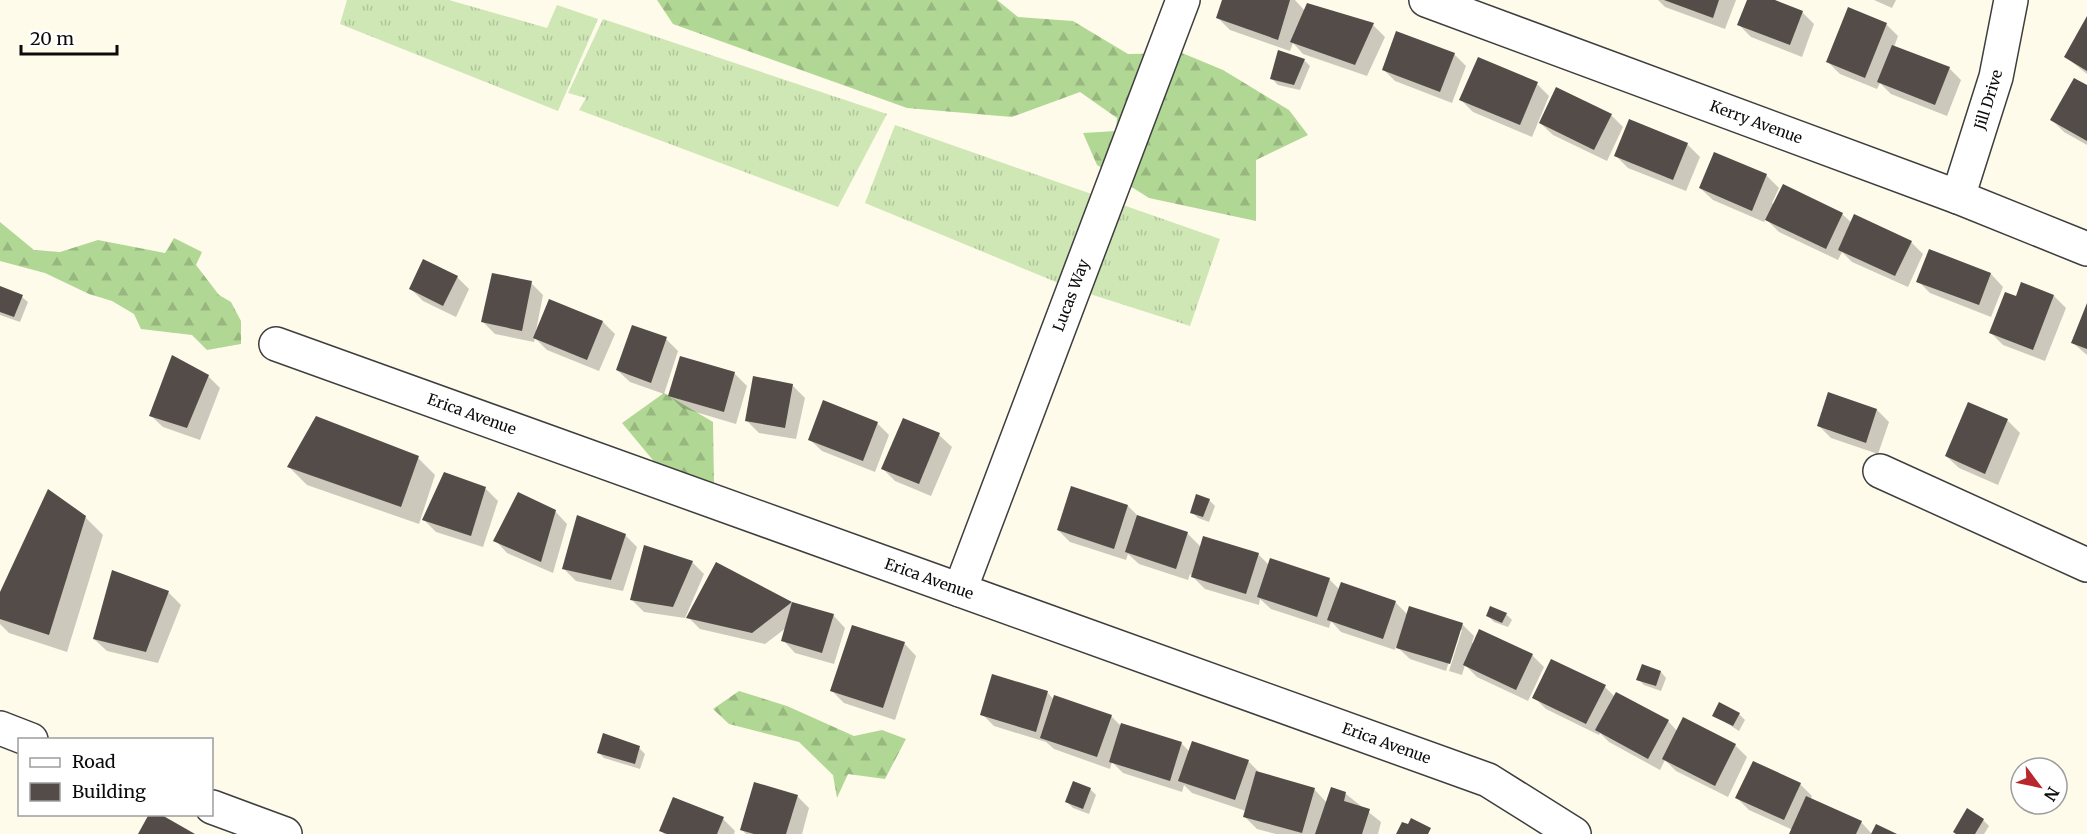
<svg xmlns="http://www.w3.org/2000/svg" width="2087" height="834" font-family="Merriweather,serif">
<defs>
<pattern id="grass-tufts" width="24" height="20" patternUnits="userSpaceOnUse" patternTransform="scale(1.5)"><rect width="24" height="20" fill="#cee7b5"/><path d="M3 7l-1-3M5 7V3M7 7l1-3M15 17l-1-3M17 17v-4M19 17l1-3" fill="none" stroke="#b0c59a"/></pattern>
<pattern id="forest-firs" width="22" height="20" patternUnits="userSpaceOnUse" patternTransform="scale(1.5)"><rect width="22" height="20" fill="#b1d795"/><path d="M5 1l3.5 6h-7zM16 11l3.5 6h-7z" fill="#97b77f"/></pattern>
</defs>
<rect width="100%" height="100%" fill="#fffbea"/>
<g fill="url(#grass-tufts)">
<polygon points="347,0 449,0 547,28 557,5 598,19 558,111 340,24"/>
<polygon points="603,19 887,114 838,207 579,110 586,98 568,93"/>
<polygon points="895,125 1220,239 1190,326 1068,287 865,203"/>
</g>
<g fill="url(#forest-firs)">
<polygon points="657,0 997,0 1018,17 1073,21 1128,54 1182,53 1223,70 1289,110 1308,135 1256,160 1256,221 1149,198 1097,165 1083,133 1116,131 1117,118 1080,92 1012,117 907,108 673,24"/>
<polygon points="0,222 34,250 60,252 98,240 165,253 174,238 202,252 196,265 219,295 231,302 241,321 241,344 207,350 192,335 141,329 134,314 112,301 89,294 45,273 0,261"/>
<polygon points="664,393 713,422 714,484 675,480 671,468 657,465 622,423"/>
<polygon points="739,691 787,706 854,736 882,730 906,739 885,779 848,774 837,798 833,775 799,742 729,724 713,709"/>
</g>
<g fill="#0003">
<polygon points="1224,0 1295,0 1305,11 1373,25 1385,37 1367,76 1303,54 1293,43 1290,51 1230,30 1218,18"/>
<polygon points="1658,0 1736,0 1725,29 1665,7"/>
<polygon points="1749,0 1771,0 1802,12 1814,24 1802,57 1751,37 1739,25"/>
<polygon points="1874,0 1896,0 1892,8"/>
<polygon points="2087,19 2087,74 2066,57"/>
<polygon points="1886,24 1898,36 1894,47 1949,68 1961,80 1947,116 1891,94 1880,83 1877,89 1840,74 1828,62"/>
<polygon points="1454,54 1466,66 1452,103 1395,81 1383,69"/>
<polygon points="1304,60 1310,66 1300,90 1278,85 1272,79"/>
<polygon points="1537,84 1549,96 1532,137 1473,112 1461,100"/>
<polygon points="2087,87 2087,145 2064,132 2052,120"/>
<polygon points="1611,115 1623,127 1607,161 1553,135 1540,123"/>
<polygon points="1630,121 1687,144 1700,157 1686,191 1628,168 1616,156"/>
<polygon points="1715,154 1766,175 1779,188 1772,203 1774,204 1783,186 1842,214 1852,223 1911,242 1923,254 1908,287 1852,262 1842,252 1838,260 1779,232 1766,219 1764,222 1713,200 1700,188"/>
<polygon points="1929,251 1991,274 2003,287 1991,317 1930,293 1918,281"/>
<polygon points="457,277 469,289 456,317 423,301 411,289"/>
<polygon points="531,283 543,295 536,331 550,301 603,322 615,334 599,371 547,350 535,338 534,342 495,334 483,322"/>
<polygon points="0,288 22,297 28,302 20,322 0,315"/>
<polygon points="2054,296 2066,308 2045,361 2003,345 1991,333 2017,298"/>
<polygon points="2087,308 2087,355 2073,343"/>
<polygon points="666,339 678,351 664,394 630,382 617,370"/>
<polygon points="681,358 735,374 747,386 736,424 682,408 670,396"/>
<polygon points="208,376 220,388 200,440 163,427 150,415"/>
<polygon points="792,385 805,398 796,439 759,433 746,420"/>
<polygon points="1829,394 1877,410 1889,422 1878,454 1831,438 1819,426"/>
<polygon points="1969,404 2008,421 2020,433 1998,485 1959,468 1946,456"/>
<polygon points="903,420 939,435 952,447 931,496 895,481 883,469"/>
<polygon points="877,423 889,435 875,472 822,451 809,439"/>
<polygon points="418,458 435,475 419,524 307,485 289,467"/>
<polygon points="486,489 498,501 483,547 436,532 424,520"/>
<polygon points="1209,500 1215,506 1209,522 1198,518 1192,512"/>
<polygon points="1128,506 1139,517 1187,533 1201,547 1258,554 1269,565 1329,579 1340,590 1342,584 1396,603 1408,615 1462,624 1474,636 1472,643 1532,655 1544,667 1528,701 1477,677 1465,665 1462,675 1449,671 1462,630 1459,630 1446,671 1410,659 1396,646 1395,650 1341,632 1331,621 1329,628 1271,609 1260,599 1259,605 1205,589 1190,574 1188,580 1139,564 1128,554 1126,560 1070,542 1058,530"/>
<polygon points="555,511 567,524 553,573 507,553 495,540"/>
<polygon points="85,517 103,535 67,652 9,633 0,624 0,596"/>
<polygon points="625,535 637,547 623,591 576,581 564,569"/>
<polygon points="692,562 704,574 685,618 644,612 632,600"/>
<polygon points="716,564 791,603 833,615 845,628 834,664 795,653 783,640 786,628 765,644 700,629 688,617"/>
<polygon points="113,572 169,593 181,605 158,663 107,651 94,639"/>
<polygon points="1506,614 1512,620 1508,627 1494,622 1488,616"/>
<polygon points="904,643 916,656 895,720 844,703 832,691"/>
<polygon points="1643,666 1661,672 1666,678 1661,691 1644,685 1638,679"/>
<polygon points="993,676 1048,693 1054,700 1111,716 1121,726 1181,743 1190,752 1248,761 1261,774 1314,789 1327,803 1346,794 1381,822 1378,834 1276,834 1257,829 1245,817 1246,811 1192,793 1184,785 1182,792 1123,773 1112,762 1110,769 1054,749 1046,742 994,726 982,714"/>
<polygon points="1605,687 1615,697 1668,721 1678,732 1735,745 1747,757 1728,797 1676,771 1665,760 1660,770 1609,742 1600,733 1599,735 1546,709 1534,697"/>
<polygon points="1739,714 1745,720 1739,731 1714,715"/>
<polygon points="639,748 645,754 640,769 604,758 598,752"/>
<polygon points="1800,784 1812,796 1810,800 1861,822 1872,834 1791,834 1793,830 1749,810 1737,798"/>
<polygon points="1090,789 1096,795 1089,814 1073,808 1067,802"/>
<polygon points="797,796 809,808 802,834 746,834 741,829"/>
<polygon points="723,819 735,831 734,834 664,834 661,830"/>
<polygon points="1983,820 1989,826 1984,834 1957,834"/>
</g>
<g fill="#534c48">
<polygon points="1222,0 1290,0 1278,40 1216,18"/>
<polygon points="1664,0 1719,0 1713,18"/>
<polygon points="1747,0 1775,0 1803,11 1790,45 1737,25"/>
<polygon points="1307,3 1374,23 1355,65 1290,42"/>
<polygon points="1848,7 1887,23 1865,78 1826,62"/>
<polygon points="2087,16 2087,71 2064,57"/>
<polygon points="1396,31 1455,53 1440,92 1382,70"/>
<polygon points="1892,45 1950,67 1935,105 1877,82"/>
<polygon points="1278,50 1305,59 1294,85 1270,79"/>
<polygon points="1478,57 1538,82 1520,125 1459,100"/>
<polygon points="2074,78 2087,85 2087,141 2050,120"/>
<polygon points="1556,87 1612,114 1594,150 1539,123"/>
<polygon points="1629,119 1688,143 1673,180 1614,156"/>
<polygon points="1714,152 1767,174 1752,211 1699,188"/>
<polygon points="1783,184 1843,213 1826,249 1765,220"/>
<polygon points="1854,214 1912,241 1895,276 1838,250"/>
<polygon points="1929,249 1991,273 1979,305 1916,282"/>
<polygon points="423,259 458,276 443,306 409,289"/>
<polygon points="492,273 532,281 522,331 481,322"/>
<polygon points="2021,282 2054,295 2033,350 1989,333 2005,292 2016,296"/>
<polygon points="0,286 23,295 14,317 0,312"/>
<polygon points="549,299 603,321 587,360 533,338"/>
<polygon points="2087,303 2087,349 2071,343"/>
<polygon points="632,325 667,337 651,383 616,370"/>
<polygon points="172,355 209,375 187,428 149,416"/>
<polygon points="680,356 735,372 724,412 668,396"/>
<polygon points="753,376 793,384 785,428 745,421"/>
<polygon points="1828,392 1877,409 1866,443 1817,426"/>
<polygon points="823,400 878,422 863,461 808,440"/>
<polygon points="1968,402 2008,419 1985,474 1945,456"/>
<polygon points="316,416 419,456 401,507 287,467"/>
<polygon points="903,418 940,433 919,484 881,469"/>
<polygon points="444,472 486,487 471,536 422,520"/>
<polygon points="1071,486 1128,505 1114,549 1057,530"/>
<polygon points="48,489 86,516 49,635 0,619 0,592"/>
<polygon points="518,492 556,510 541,562 493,541"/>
<polygon points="1196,494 1210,499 1203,517 1190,513"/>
<polygon points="577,515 626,534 611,580 562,569"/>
<polygon points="1137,515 1188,532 1176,569 1125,552"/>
<polygon points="1203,536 1259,553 1246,594 1191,577"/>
<polygon points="644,545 693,561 673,607 630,600"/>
<polygon points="1270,558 1330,578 1317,617 1257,597"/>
<polygon points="716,562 792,602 834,614 822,653 781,641 792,602 752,633 686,618"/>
<polygon points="112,570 169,591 146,652 93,639"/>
<polygon points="1341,582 1396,601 1383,639 1327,620"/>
<polygon points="1409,606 1463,623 1450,664 1396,648"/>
<polygon points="1490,606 1507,613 1502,623 1486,616"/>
<polygon points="852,625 905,642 883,708 830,691"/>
<polygon points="1479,629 1533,654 1516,690 1463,665"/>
<polygon points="1551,659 1606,685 1586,724 1532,698"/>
<polygon points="1642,664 1661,671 1656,686 1636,680"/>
<polygon points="992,674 1048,691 1036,732 980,715"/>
<polygon points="1616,692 1669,720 1648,759 1595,730"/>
<polygon points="1054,695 1112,715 1097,757 1040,738"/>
<polygon points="1719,702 1740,713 1733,726 1712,716"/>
<polygon points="1683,717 1736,744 1715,786 1662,759"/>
<polygon points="1121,723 1182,742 1170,781 1109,762"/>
<polygon points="603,733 640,746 635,764 597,753"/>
<polygon points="1192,741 1249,760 1235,800 1178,781"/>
<polygon points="1753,761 1801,783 1784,820 1735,798"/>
<polygon points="1256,771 1315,788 1302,833 1243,817"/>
<polygon points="1073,781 1091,788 1083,809 1065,802"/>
<polygon points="754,782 798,795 786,834 754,834 740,830"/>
<polygon points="1331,787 1346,792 1344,801 1370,809 1362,834 1315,834"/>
<polygon points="1806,796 1862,821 1856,834 1789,834"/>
<polygon points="673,797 724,817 717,834 667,834 659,831"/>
<polygon points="1967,808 1984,819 1975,834 1956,834 1953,832"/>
<polygon points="149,814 160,814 195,834 138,834"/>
<polygon points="1411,818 1431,828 1428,834 1396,834 1402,822 1408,824"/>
<polygon points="1876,824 1897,834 1871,834"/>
</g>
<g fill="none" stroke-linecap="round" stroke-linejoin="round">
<g stroke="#3e3e3e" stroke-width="36">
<g id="minor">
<path id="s1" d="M1426,0L1958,197L2087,249"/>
<path id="s2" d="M1958,197L1996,77L2011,0"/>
<path id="s3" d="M276,344L1488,780L1574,834"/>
<polyline points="1880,471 2087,565"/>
<path id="s4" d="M960,590L1183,0"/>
<polyline points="0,728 31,740"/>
<polyline points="212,807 285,834"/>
</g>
</g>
<use href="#minor" stroke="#fff" stroke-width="33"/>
</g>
<g text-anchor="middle" stroke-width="6" stroke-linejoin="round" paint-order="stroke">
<g font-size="15" fill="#0b0b0b" stroke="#fff">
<text dy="5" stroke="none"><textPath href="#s2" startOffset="102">Jill Drive</textPath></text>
<text dy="5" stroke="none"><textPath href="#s1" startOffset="352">Kerry Avenue</textPath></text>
<text dy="5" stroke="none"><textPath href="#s4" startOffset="315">Lucas Way</textPath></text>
<text dy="5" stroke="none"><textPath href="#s3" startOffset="208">Erica Avenue</textPath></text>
<text dy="5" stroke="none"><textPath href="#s3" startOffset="694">Erica Avenue</textPath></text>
<text dy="5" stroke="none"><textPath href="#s3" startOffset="1180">Erica Avenue</textPath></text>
</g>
</g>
<rect x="18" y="738" width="195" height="78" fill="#ffffff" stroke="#9d9d9d" stroke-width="1.5"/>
<rect x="30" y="758" width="30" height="9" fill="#ffffff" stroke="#9d9d9d" stroke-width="1.5"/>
<text x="72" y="768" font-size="18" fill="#0b0b0b">Road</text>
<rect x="30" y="783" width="30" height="18" fill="#534c48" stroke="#9d9d9d" stroke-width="1.5"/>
<text x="72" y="798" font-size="18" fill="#0b0b0b">Building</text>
<g transform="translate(2039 786) rotate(122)"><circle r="28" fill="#ffffff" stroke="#9d9d9d" stroke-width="1.5"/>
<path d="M0-4.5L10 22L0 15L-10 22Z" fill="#b7272b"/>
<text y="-9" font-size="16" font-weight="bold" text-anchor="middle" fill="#0b0b0b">N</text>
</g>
<path d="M21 45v9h96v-9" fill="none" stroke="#0b0b0b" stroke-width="3"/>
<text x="30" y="45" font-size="18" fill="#0b0b0b" stroke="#ffffff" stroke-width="4.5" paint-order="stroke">20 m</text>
</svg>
